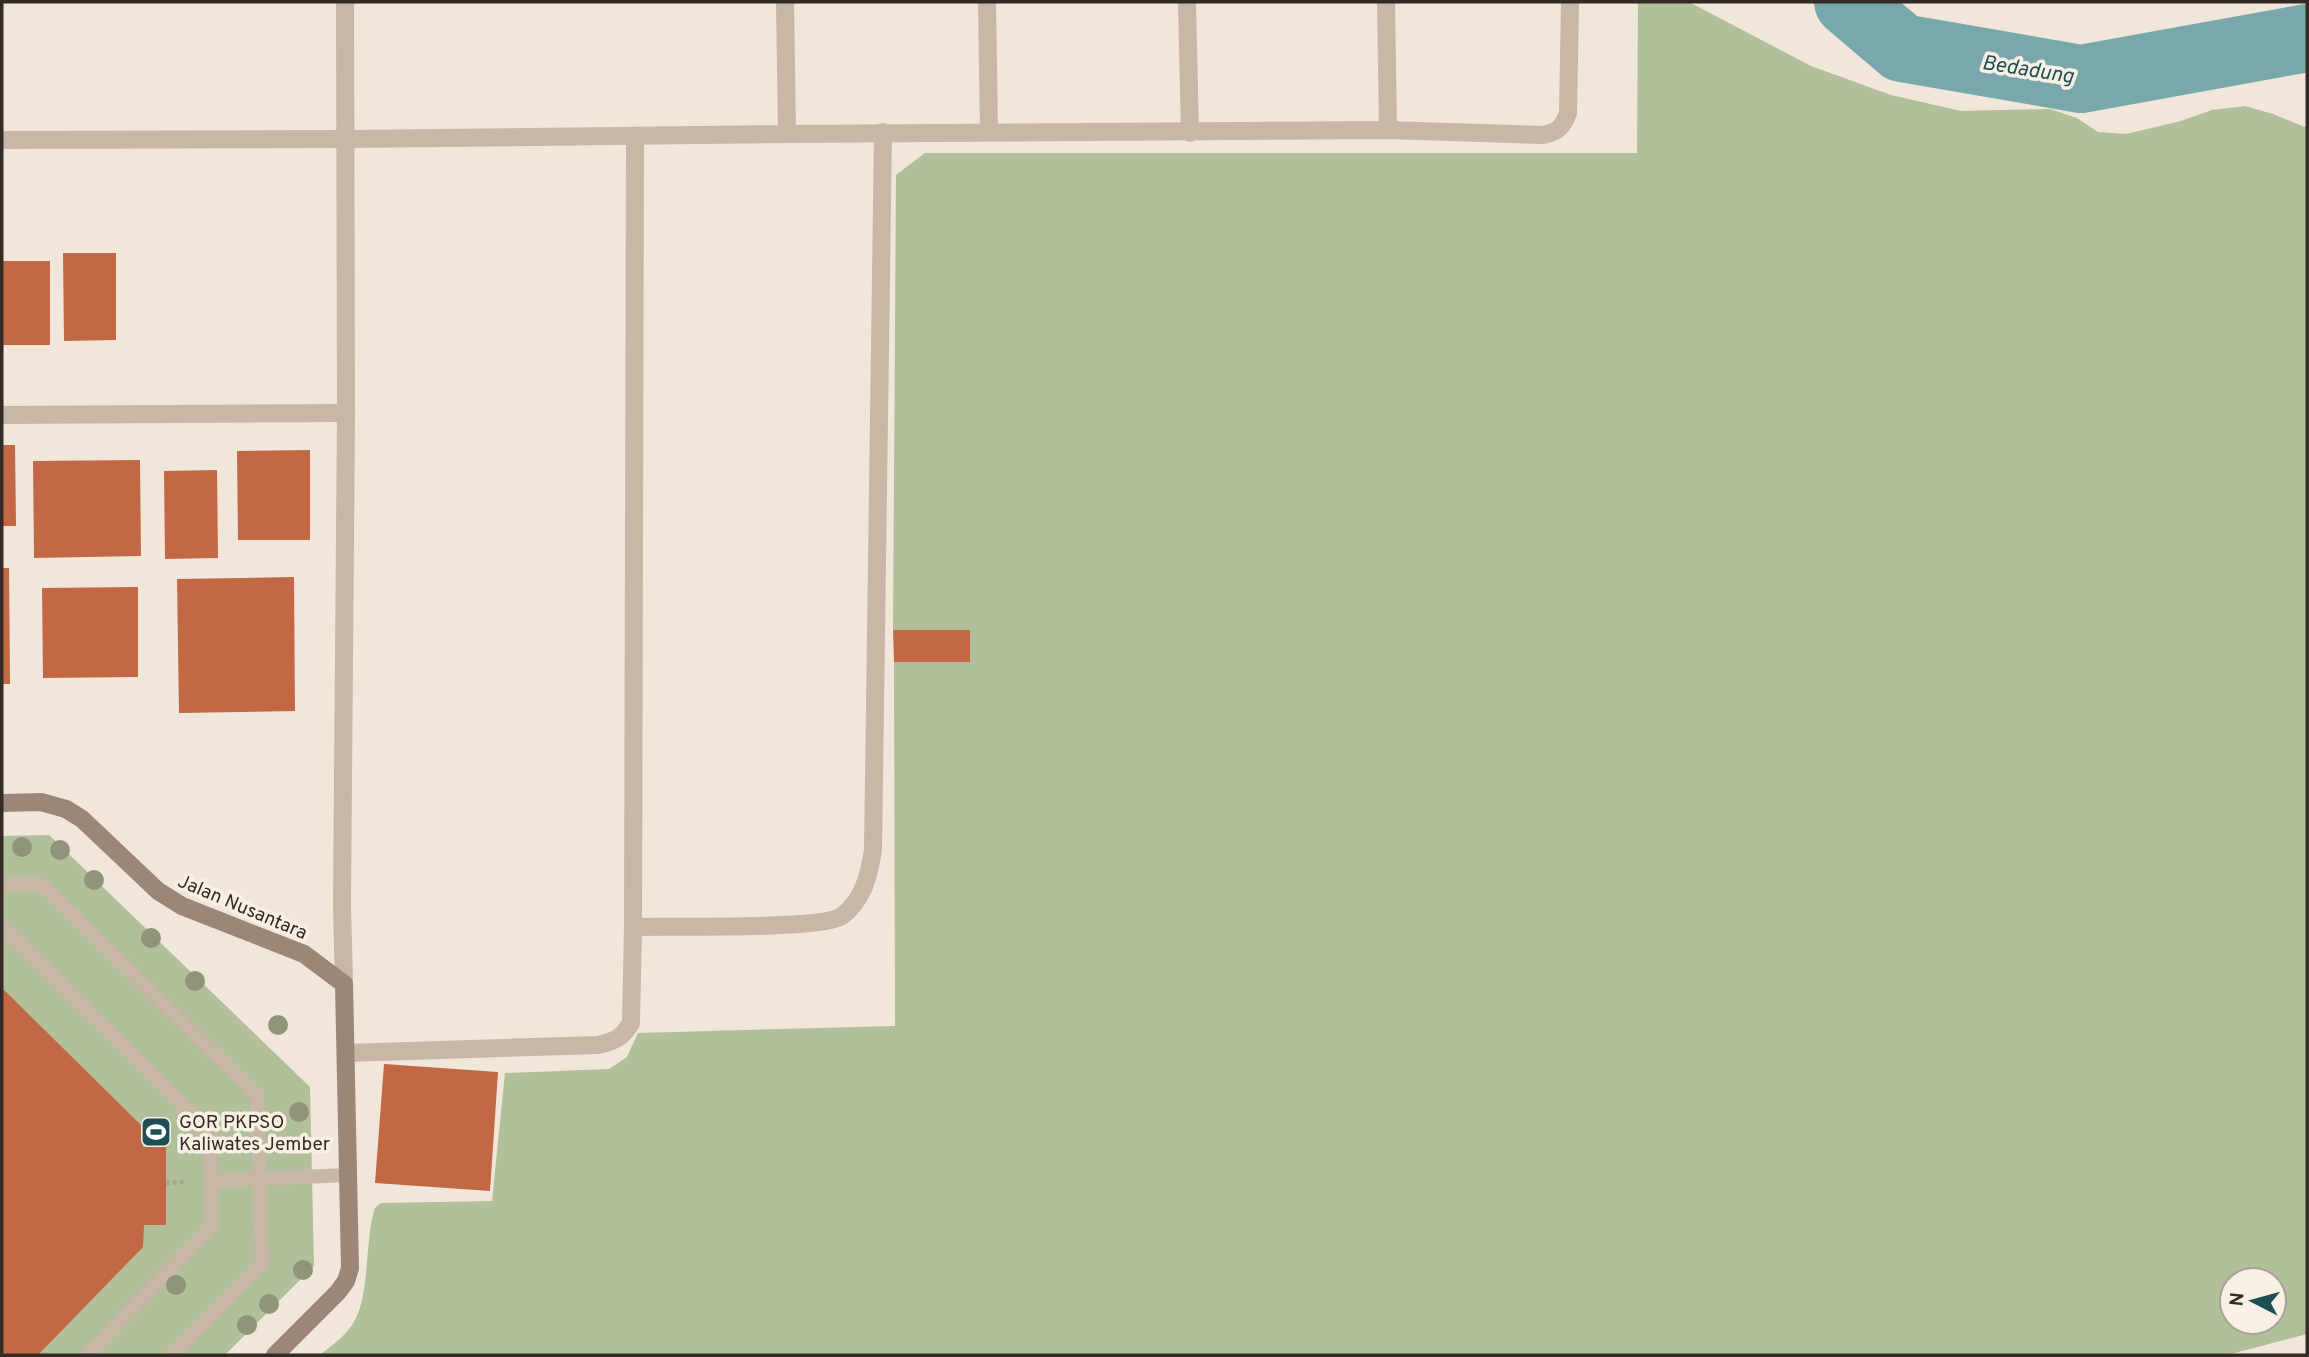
<svg xmlns="http://www.w3.org/2000/svg" width="2309" height="1357" font-family="Overpass,sans-serif">
<rect width="100%" height="100%" fill="#f0e6d9"/>
<g fill="#b1bf9a" fill-rule="evenodd">
<path d="M1638,2H1689L1811,66L1891,95L1961,111L2050,109L2077,118L2098,132L2126,134L2181,121L2212,110L2245,106L2273,114L2307,128V1334L2227,1355H320C331,1346 344,1337 352,1325C371,1298 364,1241 375,1208L381,1203L492,1201L505,1073L609,1069L627,1057L638,1033L895,1026L894,662L970,661V630H893L896,175L925,153H1637ZM2232,1280H2274V1322H2232Z"/>
<polygon points="49,835 310,1087 314,1266 225,1355 2,1355 2,836"/>
</g>
<g fill="none" stroke-linecap="round" stroke-linejoin="round">
<polyline stroke="#79a8ac" stroke-width="68" points="1848,2 1902,48 2081,79 2307,38"/>
</g>
<g fill="#c26845">
<polygon points="63,253 116,253 116,340 64,341"/>
<rect x="2" y="261" width="48" height="84"/>
<polygon points="2,445 15,445 16,526 2,526"/>
<polygon points="310,450 310,540 238,540 237,451"/>
<polygon points="140,460 141,556 34,558 33,461"/>
<polygon points="217,470 218,558 165,559 164,471"/>
<polygon points="2,568 9,568 10,684 2,684"/>
<polygon points="294,577 295,711 179,713 177,579"/>
<polygon points="138,587 138,677 43,678 42,588"/>
<polygon points="893,630 970,630 970,662 894,662"/>
<polygon points="2,988 143,1127 143,1147 166,1147 166,1225 144,1225 143,1247 38,1355 2,1355"/>
<polygon points="384,1064 498,1072 490,1191 375,1183"/>
</g>
<g fill="none" stroke-linecap="round" stroke-linejoin="round">
<polyline stroke="#b3a090" stroke-width="4.5" stroke-dasharray="3.5 3.5" stroke-linecap="butt" points="166,1183 186,1182"/>
<g stroke="#c8b6a6" stroke-width="14">
<polyline points="2,885 42,885 257,1095 262,1264 172,1355"/>
<polyline points="2,926 210,1132 212,1226 87,1355"/>
<polyline points="211,1181 348,1175"/>
</g>
<g stroke="#c8b6a6" stroke-width="18">
<polyline points="987,2 989,132"/>
<polyline points="1187,2 1190,133"/>
<polyline points="1386,2 1388,130"/>
<path d="M787,134L1388,130L1543,135C1558,132 1563,127 1568,113L1570,2"/>
<polyline points="2,140 346,139 787,134 785,2"/>
<polyline points="2,415 346,413"/>
<path d="M633,927C667,926 823,930 842,916C863,900 869,876 873,850L883,132"/>
<polyline points="344,984 342,904 346,413 345,2"/>
<path d="M346,1053L598,1045C615,1041 622,1038 631,1023L633,927L635,136"/>
</g>
<polyline stroke="#9b8677" stroke-width="18" points="2,803 41,802 66,809 82,819 158,891 182,906 304,954 344,984 350,1268 346,1281 338,1292 275,1355"/>
</g>
<g fill="#909479">
<circle cx="22" cy="847" r="10"/>
<circle cx="60" cy="850" r="10"/>
<circle cx="94" cy="880" r="10"/>
<circle cx="151" cy="938" r="10"/>
<circle cx="195" cy="981" r="10"/>
<circle cx="278" cy="1025" r="10"/>
<circle cx="299" cy="1112" r="10"/>
<circle cx="303" cy="1270" r="10"/>
<circle cx="176" cy="1285" r="10"/>
<circle cx="269" cy="1304" r="10"/>
<circle cx="247" cy="1325" r="10"/>
</g>
<defs>
<g id="stadium-square" transform="scale(1.575)"><rect x="-9" y="-9" width="18" height="18" rx="4" fill="#1e4e54" stroke="#f8f0e5"/><path d="M0-5a6.5 5 0 1 0 0 10a6.5 5 0 1 0 0-10ZM-3.5-1.8h7v3.6h-7Z" fill="#fff"/></g>
</defs>
<g fill-rule="evenodd">
<use href="#stadium-square" x="156" y="1132"/>
</g>
<g text-anchor="middle" stroke-width="7" stroke-linejoin="round" paint-order="stroke">
<g font-size="19" fill="#342b26" stroke="#f8f0e5">
<text transform="translate(243 906) rotate(23)" y="7">Jalan Nusantara</text>
</g>
<g font-size="19" fill="#342b26" stroke="#f8f0e5" text-anchor="start">
<text x="179" y="1128">GOR PKPSO<tspan x="179" dy="22">Kaliwates Jember</tspan></text>
</g>
<g font-size="21" font-style="italic" fill="#1e4e54" stroke="#f8f0e5">
<text transform="translate(2028 69) rotate(9)" y="7">Bedadung</text>
</g>
</g>
<rect width="2309" height="1357" fill="none" stroke="#342b26" stroke-width="7"/>
<g transform="translate(2253 1301) rotate(276)"><circle r="33" fill="#f8f0e5" stroke="#aaa199" stroke-width="2"/>
<path d="M0-5L12 26L0 18L-12 26Z" fill="#1e4e54"/>
<text y="-10" font-size="19" font-weight="bold" text-anchor="middle" fill="#342b26">N</text>
</g>
</svg>
